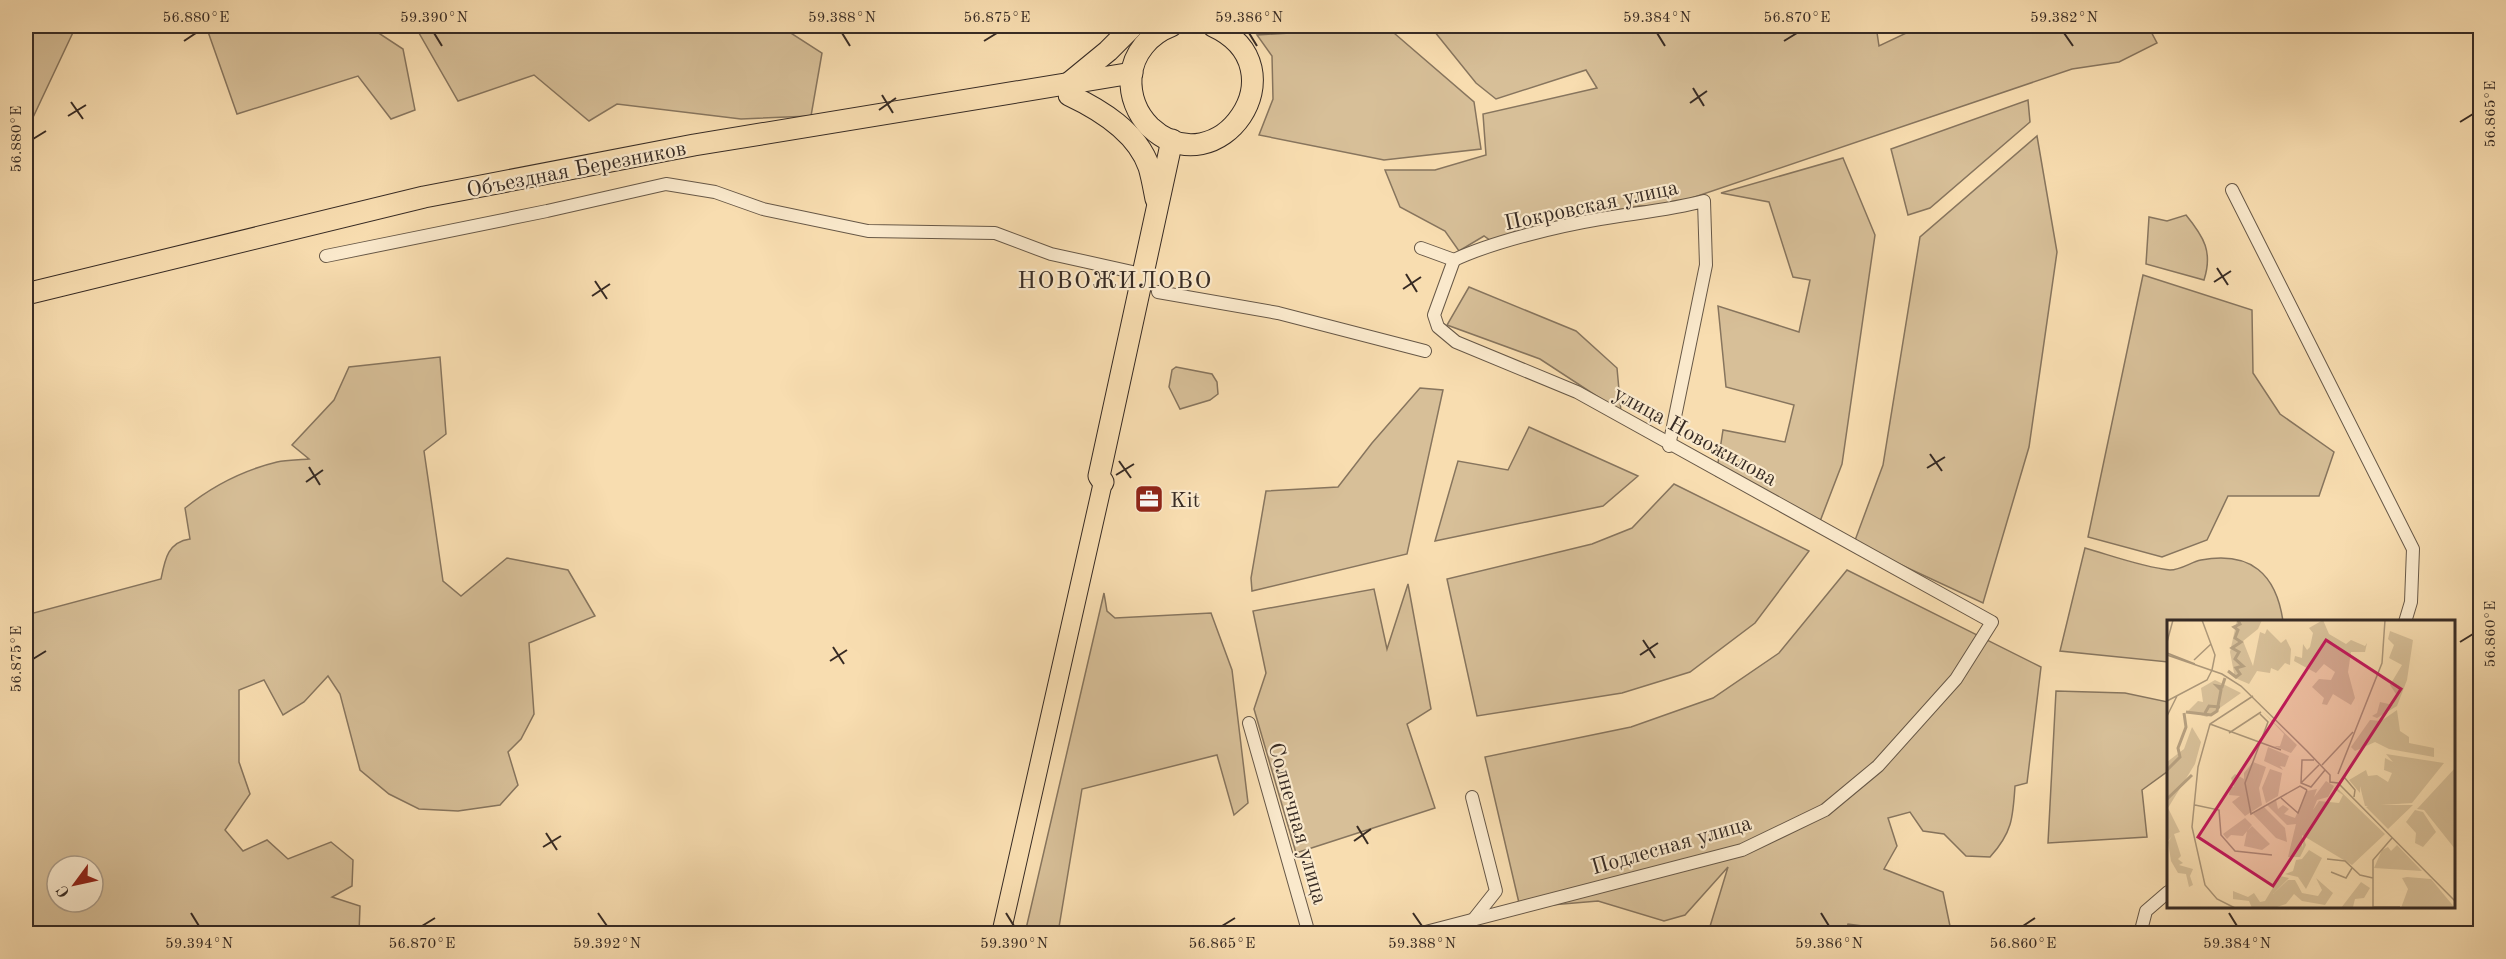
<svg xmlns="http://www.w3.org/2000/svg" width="2506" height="959" font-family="'Old Standard TT',serif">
<rect width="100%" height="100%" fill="#f8ddb0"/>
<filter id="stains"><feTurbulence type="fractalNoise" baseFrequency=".00333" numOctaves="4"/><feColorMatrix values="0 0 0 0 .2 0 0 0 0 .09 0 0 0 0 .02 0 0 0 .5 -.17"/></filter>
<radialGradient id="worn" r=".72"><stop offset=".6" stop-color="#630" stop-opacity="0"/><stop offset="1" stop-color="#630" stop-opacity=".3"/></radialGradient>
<g fill="#d7bf98" stroke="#87755e" stroke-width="1.5" fill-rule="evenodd">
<polygon points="26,26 76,26 28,128 26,128"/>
<polygon points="206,26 368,26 403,49 415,110 391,119 358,76 237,114"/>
<polygon points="415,26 780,26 822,53 811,116 741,119 617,104 589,121 534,75 458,101"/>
<polygon points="1430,26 1876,26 1879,46 1921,26 2148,26 2157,43 2119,62 2072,69 1671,205 1639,206 1517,229 1498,246 1484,236 1459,251 1445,231 1400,207 1385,170 1435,170 1486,155 1483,114 1597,88 1586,70 1496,99 1476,83"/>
<polygon points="1387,27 1474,102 1481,149 1384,160 1259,135 1273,99 1272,56 1257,35"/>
<polygon points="2028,100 2030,122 1930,208 1908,215 1891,149"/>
<polygon points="2037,136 2057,252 2029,447 1983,603 1854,543 1883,465 1920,237"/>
<polygon points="1843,158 1875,235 1842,464 1819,524 1716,476 1723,430 1785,442 1794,405 1726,387 1718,306 1799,332 1810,280 1793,277 1769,202 1721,193"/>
<path d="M2186,215C2204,237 2213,252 2204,280L2146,264L2149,217L2167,221Z"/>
<polygon points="2143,275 2252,310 2253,373 2280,414 2334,452 2319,496 2228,496 2207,540 2162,557 2088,537"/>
<polygon points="1469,287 1576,331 1617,368 1621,412 1540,359 1447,325"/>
<path d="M440,357L446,434L424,451L443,581L461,596L507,558L568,570L595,616L529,643L534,714L521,739L508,752L518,785L500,805L458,811L419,809L389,794L360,770L340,694L328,676L304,702L283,715L264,680L239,690V762L250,794L225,830L243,851L267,840L288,859L331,842L353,860L352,886L332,897L360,906L359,933H26V615L161,579C165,559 168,542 190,539L185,508C211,487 244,470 277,462C287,460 299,460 309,459L292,445L334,400L349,367ZM57,866H93V902H57Z"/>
<polygon points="1176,367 1212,374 1217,382 1218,394 1210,400 1180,409 1169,387 1172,370"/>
<polygon points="1420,388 1443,390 1407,554 1252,591 1251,578 1266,491 1338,487 1372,443"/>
<polygon points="1529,427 1638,476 1603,506 1435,541 1458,461 1508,470"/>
<polygon points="1674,484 1809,551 1755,623 1690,672 1622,693 1477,716 1447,579 1592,544 1632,528"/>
<path d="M2085,548C2113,556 2142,567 2170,570C2181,570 2191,562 2201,560C2251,551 2276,574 2283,621L2168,622V662L2060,651Z"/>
<path d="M1847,570L2041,667L2027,783L2015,786C2013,818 2012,833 1990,857L1966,856L1944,834L1923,831L1910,812L1888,818L1897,846L1884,869L1943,892L1950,926L1933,933H1863L1862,926L1848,924L1845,933H1708L1728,867L1685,915L1664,921L1598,901L1551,905L1519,903L1485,757L1631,727L1713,698L1779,653Z"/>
<polygon points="1408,584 1431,709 1407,724 1435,808 1296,853 1254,709 1266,673 1253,611 1374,589 1387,649"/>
<polygon points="1104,593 1107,611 1115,618 1211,613 1232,670 1248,803 1234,815 1217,755 1082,789 1058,933 1025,933"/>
<polygon points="2056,691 2125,693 2168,702 2168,771 2142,790 2147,837 2048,843"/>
</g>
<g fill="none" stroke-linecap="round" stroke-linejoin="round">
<g stroke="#675847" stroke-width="14">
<g id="street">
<polyline points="2232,190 2413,549 2411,602 2405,622"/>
<polyline points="1421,248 1454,260"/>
<polyline points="326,256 547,211 666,184 715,192 763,209 868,231 995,233 1051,254 1137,273"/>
<path d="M1454,260C1492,242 1558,226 1600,219C1635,213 1670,210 1704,201L1706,265L1669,446"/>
<polyline points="1158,292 1278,313 1425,351"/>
<polyline points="1249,723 1309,934"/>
<polyline points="1472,797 1496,891 1473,920"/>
<polyline points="1418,934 1742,850 1825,810 1878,766 1956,679 1992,622 1577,392 1456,342 1438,327 1434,315 1454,260"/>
<polyline points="2140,934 2146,911 2168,892"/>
</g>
</g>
<g stroke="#372b24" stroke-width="20">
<polyline id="primary" points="1001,934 1103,482"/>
</g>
<g stroke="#372b24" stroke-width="23">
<g id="highway">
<path d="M1171,26C1150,34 1133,53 1131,77C1130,96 1137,114 1150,127C1218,190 1304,68 1213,26"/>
<polyline points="1069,83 1108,51 1133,26"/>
<path d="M1069,95C1101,110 1137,132 1149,167C1152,177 1154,189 1156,199"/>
<polyline points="26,294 424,197 694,145 1132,73"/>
<polyline points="1103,482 1099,476 1172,140"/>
</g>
</g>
<use href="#street" stroke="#fae9cc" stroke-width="12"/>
<use href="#primary" stroke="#f8ddb0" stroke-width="18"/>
<use href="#highway" stroke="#f8ddb0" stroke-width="21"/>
</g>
<path fill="none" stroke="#372b24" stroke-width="2" d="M434,33L442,46M842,33L850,46M1249,33L1257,46M1657,33L1665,46M2064,33L2073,46M184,41L196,33M984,41L997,33M1784,41L1797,33M1693,88L1704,106M882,95L893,113M71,102L83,119M1690,103L1707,91M879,110L896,98M68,116L86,105M2460,122L2473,114M33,139L46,131M2217,268L2228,285M1406,274L1417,292M595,281L607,299M2214,282L2231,271M1403,289L1421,277M592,296L610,284M1930,454L1942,471M1119,461L1131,478M309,467L320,485M1927,468L1945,457M1116,475L1134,464M306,482L323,470M1643,640L1655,658M2460,642L2473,634M833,647L844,664M1640,655L1658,643M33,659L46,651M830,661L847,650M1357,826L1368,844M546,833L557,850M1354,841L1371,829M543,847L561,836M191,913L199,926M598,913L607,926M1006,913L1014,926M1413,913L1422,926M1821,913L1829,926M2229,913L2237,926M422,926L435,918M1222,926L1235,918M2023,926L2035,918"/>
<defs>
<g id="office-square" transform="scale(1.5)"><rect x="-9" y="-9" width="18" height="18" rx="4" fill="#8f2418" stroke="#fae9cc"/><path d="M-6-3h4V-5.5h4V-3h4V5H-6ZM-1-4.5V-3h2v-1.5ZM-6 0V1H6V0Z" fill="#fff"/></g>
</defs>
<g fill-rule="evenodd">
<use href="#office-square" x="1149" y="499"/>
</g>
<g text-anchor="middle" stroke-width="4.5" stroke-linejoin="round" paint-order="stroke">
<g font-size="22" fill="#372b24" stroke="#fae9cc">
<text transform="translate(576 168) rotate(-11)" y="8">Объездная Березников</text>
<text transform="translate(1591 204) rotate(-12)" y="8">Покровская улица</text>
<text transform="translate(1696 435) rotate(29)" y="8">улица Новожилова</text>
<text transform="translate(1299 823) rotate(74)" y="8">Солнечная улица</text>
<text transform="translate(1671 844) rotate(-16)" y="8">Подлесная улица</text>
</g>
<g font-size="22" fill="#372b24" stroke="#fae9cc" text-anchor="start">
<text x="1170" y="507">Kit</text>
</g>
<g font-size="24" letter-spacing="1.5" fill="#372b24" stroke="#fae9cc">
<text x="1115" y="288">НОВОЖИЛОВО</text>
</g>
</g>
<g transform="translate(2167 620)">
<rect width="288" height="288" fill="#f8ddb0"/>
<path d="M70,0H95L91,9L76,21L86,46L93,12L98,14L100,9L114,23L119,19L124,29L123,45L118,43L111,51L104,48L103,53L90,51L82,64L68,58L63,32ZM156,0L162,14L179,24L184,20L198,26L200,23L198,32H184L181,52L188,78L184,85L166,74L160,85L155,84L157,78L145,67L152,59L164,60L168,52L157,44L149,53L127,41L128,36L135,38L136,24L140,30L143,27L146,13L142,8ZM223,11L246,20L240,60L230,86L210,98L205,96L210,93L213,82L226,85L229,74L223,65L235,45L222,38L227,25L221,19ZM48,60L74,73L40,97L21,91L31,81L36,82L34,68ZM230,90L233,111L242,117V123L267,128V137L222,129L208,122L188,131L184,127L203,100L214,101ZM95,91L130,125L124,133L107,126H113L117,114ZM25,107L34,122L28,144L1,188L13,212L7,214L14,236L11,239L16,243L12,245L26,249L23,256L26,265L22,267L19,254L11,253L4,241L1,222L5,216L0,222V142L17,129ZM101,127L122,136L118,147L113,146L116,150L97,141ZM219,134L277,143L245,183L198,186L193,166V173L182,160L199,150L201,156L210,155L221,162L225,153L217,150L218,138L226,142ZM86,142L99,147L92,168L95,185L78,196L65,182L73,176L62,175L63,167H67L64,158L68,154L77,159V153ZM288,148V229L257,190L250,189ZM103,149L115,153L111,176L99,183L95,168ZM159,161L167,166L161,177L150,180L146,190L152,181L172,183L176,175L167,169L169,167L218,214L185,245L135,215V228L137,219L139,225L133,237H121L129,204L120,205L100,185L109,180L111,189L116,185L122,189L117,194L128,198L140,171L150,169L147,177ZM205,184L208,185H246L221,209L199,187ZM97,187L118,208L120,222L109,218L86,194ZM248,190L256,192L269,212L256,227L248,223L249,213L239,202ZM78,198L85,205L76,216L64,215L60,219L56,214ZM85,206L103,224L95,230L77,226L80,211ZM230,225L255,251L207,248L215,230L221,227L224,231ZM142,230L155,238L139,269L131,257L118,254L126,251L129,240L135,239ZM113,256L122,258L106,274L121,260H128L135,273L151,276L155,270L149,258L166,273L158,285L135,281L127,274L119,284L107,288H85L82,281L66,279V271L81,277L87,273L93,282L98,281ZM240,257L264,259L288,288H234L241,269L235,258ZM194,262L203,268L197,278L188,279L186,287L174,288Z" fill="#d7bf98"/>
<path fill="none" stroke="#b6a080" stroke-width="3" d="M61,51L69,57L73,54L69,48L76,46L68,39L72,32L65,28L74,22L68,18L71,10L67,7L73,4L71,0M19,92L44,95L50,91L54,70L50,66L55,67L58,58M38,93L42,86L53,87M0,150L13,137L11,128L19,107L17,93M0,179L25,155"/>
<path fill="none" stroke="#ab9678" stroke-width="1.5" d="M35,0L48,35L45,50M0,22L6,0M0,33L28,44M0,35L55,54L74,66L140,131M27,40L44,24M0,81L40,60L45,50M93,94L101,102L78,163L84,194L133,166L140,170M0,96L10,76M43,104L114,130M62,113L94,92M140,131L163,155V162L171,163L288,281M147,140H135L134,163L144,167L158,150M155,145L186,112M171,154L215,43L218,0M177,157L188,170L187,177M134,163L152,145M114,178L131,193L140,170M28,185L52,190L54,215L68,231L105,235M160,239L178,241L193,255L206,258M164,252L179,258L185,248M206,287H233M68,288L50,279L38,265L25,207L31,147L43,104L86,76M206,288V240L225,218"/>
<path fill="#c2185b" fill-opacity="0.15" stroke="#c2185b" stroke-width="3" d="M159,20L234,69L106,266L31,217Z"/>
<rect width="288" height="288" fill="none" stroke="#372b24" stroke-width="3"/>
</g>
<rect width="2506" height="959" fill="none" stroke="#f8ddb0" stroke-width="66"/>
<g transform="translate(75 884) rotate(237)"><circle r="28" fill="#fae9cc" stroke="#ac9d89" stroke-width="1.5"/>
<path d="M0-4.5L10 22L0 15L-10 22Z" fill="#8f2418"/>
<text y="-9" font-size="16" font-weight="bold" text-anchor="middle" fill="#372b24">С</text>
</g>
<rect x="33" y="33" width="2440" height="893" fill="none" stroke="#372b24" stroke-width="2"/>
<g font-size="15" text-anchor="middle" fill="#372b24">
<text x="196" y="22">56.880°E</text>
<text x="434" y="22">59.390°N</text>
<text x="842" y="22">59.388°N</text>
<text x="997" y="22">56.875°E</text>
<text x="1249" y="22">59.386°N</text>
<text x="1657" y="22">59.384°N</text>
<text x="1797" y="22">56.870°E</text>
<text x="2064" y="22">59.382°N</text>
<text transform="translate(2490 114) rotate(-90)" y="5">56.865°E</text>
<text transform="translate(16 139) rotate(-90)" y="5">56.880°E</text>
<text transform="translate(2490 634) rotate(-90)" y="5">56.860°E</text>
<text transform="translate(16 659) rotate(-90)" y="5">56.875°E</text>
<text x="199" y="948">59.394°N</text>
<text x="422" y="948">56.870°E</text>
<text x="607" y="948">59.392°N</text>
<text x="1014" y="948">59.390°N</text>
<text x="1222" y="948">56.865°E</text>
<text x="1422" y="948">59.388°N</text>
<text x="1829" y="948">59.386°N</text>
<text x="2023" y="948">56.860°E</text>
<text x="2237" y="948">59.384°N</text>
</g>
<rect width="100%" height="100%" filter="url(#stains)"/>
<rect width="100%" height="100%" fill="url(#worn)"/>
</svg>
